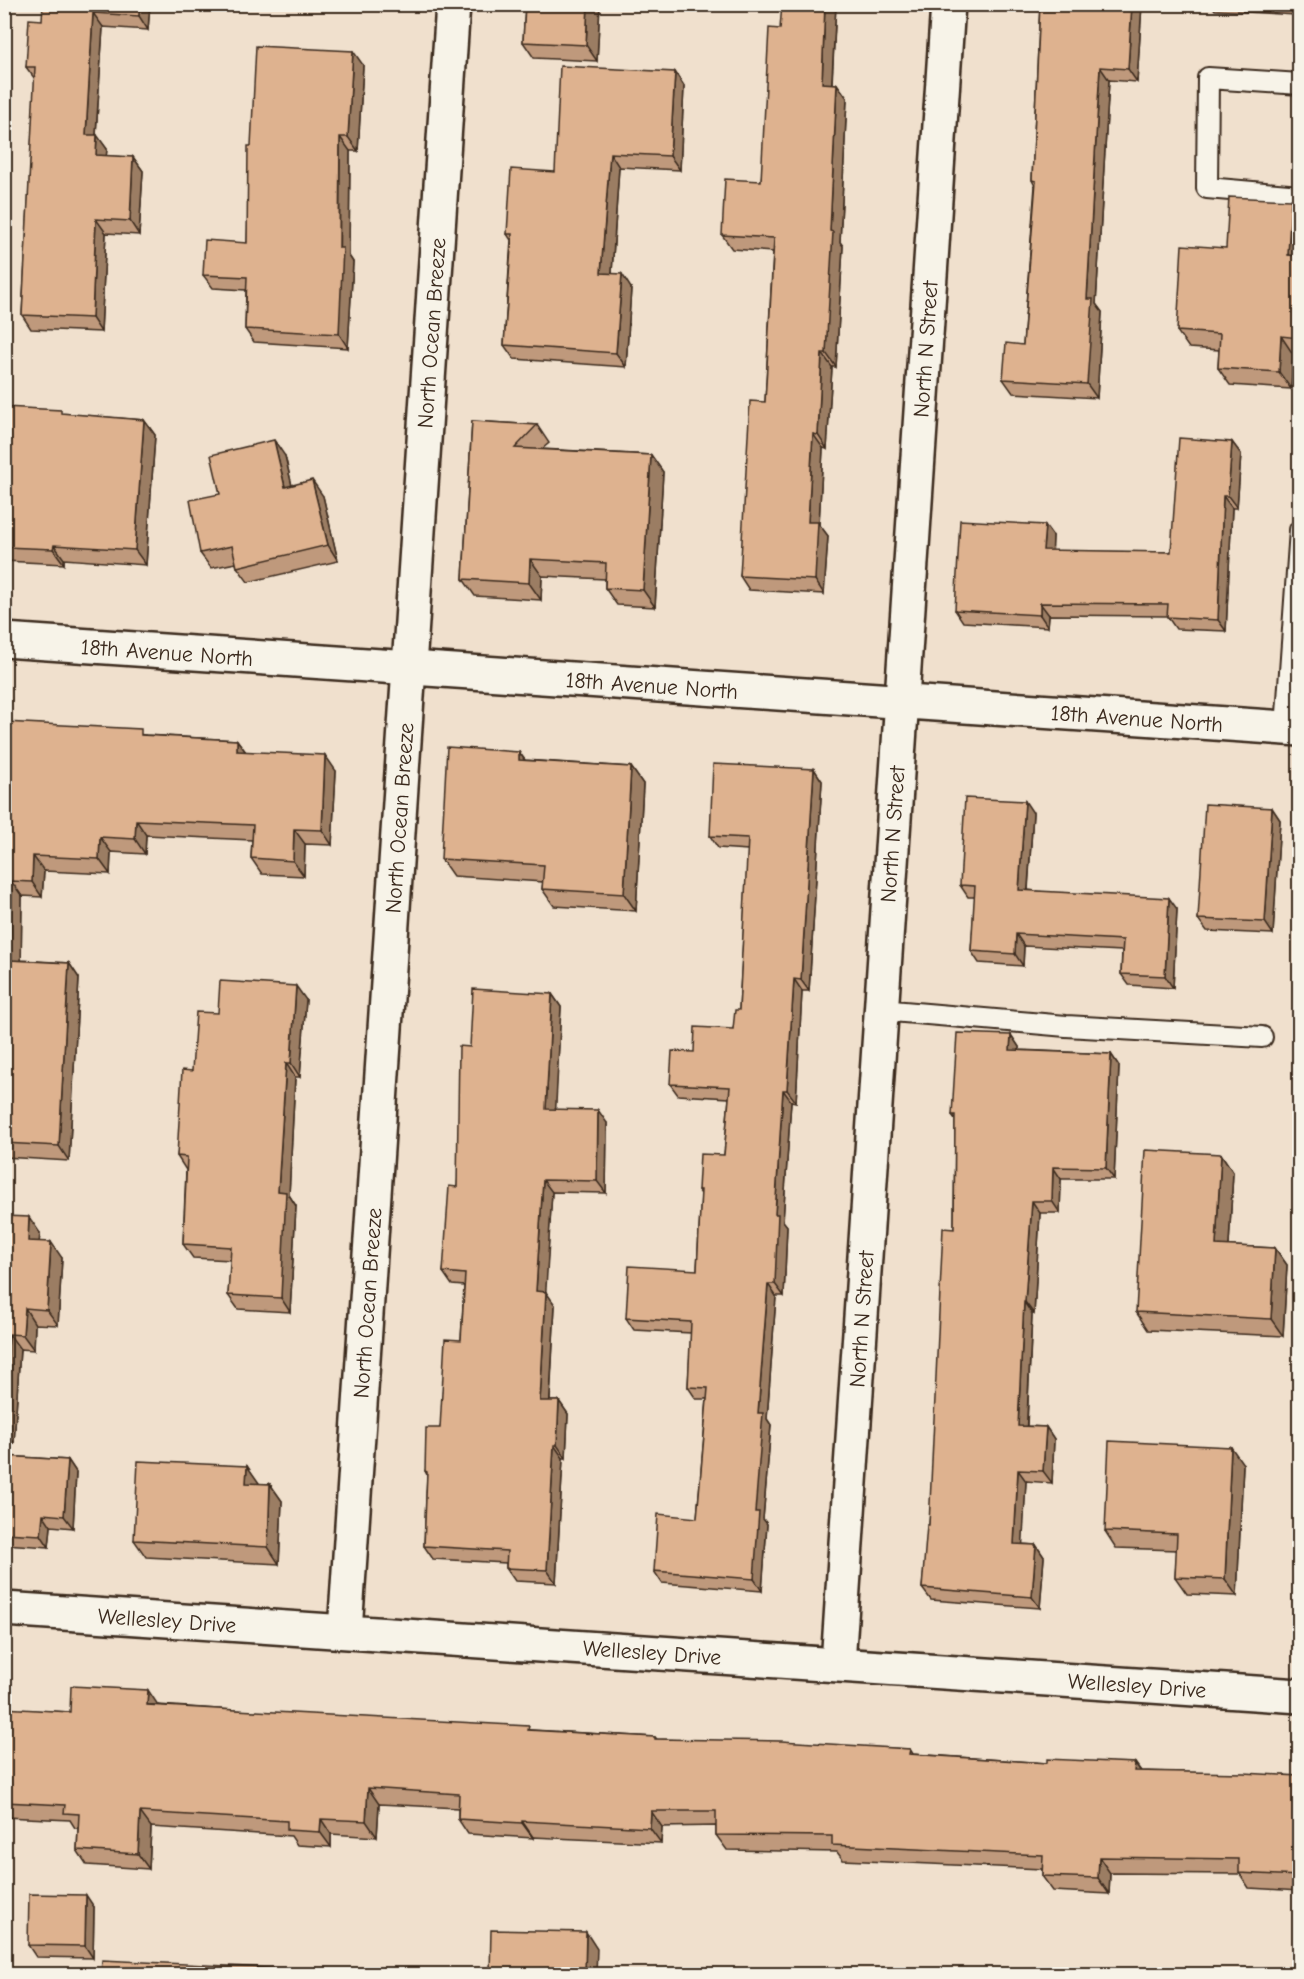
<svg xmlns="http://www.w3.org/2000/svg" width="1304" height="1979" font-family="'Comic Neue',sans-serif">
<rect width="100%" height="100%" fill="#f0e0cd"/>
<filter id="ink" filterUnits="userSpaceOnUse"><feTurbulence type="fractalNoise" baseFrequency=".0167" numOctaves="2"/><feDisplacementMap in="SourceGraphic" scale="12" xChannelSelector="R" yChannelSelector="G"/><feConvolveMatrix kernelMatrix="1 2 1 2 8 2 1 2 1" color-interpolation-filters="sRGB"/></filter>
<g filter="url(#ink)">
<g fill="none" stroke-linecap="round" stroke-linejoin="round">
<g stroke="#3b2a1e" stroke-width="24">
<g id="lane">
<polyline points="1300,84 1208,78 1207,188 1300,196"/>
<polyline points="1286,728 1300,530"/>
<polyline points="881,1010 1066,1026 1262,1037"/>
</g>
</g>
<g stroke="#3b2a1e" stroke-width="38">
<g id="street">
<polyline points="4,640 1300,729"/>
<polyline points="4,1609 1300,1696"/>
<polyline points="345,1631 453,4"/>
<polyline points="838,1664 948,4"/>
</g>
</g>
<use href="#lane" stroke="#f7f3e8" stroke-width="20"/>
<use href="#street" stroke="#f7f3e8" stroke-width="33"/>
</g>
<g fill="#bf997b" stroke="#3b2a1e" stroke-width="1.5">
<polygon points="150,4 148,30 103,27 96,135 107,149 106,156 133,157 143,171 139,235 106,233 101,332 31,329 22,315 35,79 26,67 42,20"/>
<polygon points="525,4 600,4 597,61 534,58 523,42"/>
<polygon points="836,4 832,84 837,84 847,98 840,242 843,246 836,367 832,367 827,449 823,448 819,524 828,536 824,594 749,590 740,576 765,402 773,252 732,249 722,235 761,181 780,29"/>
<polygon points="1040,4 1142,4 1137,82 1109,80 1096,304 1102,312 1097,398 1013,393 1003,379 1023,345 1035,186 1032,180"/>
<polygon points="1211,4 1295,4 1295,15 1215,10"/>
<polygon points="363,65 358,151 350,151 349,256 353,262 348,348 254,342 245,329 246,290 213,288 203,275 247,243 251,146"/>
<polygon points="675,72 684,86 680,170 619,167 612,273 631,288 626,367 514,359 504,345 511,240 507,234 555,172"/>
<polygon points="1299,212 1299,354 1293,354 1291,389 1230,385 1218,368 1219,350 1189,348 1177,331 1226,248"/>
<polygon points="4,407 64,414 144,420 155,435 146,565 64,559 64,564 4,561"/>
<polygon points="472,421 537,425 549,443 542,449 651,455 663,472 655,607 617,605 605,588 605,579 542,576 541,600 475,596 463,579"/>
<polygon points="1232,442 1241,454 1237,508 1232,508 1226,631 1176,629 1167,616 1049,615 1048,627 963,622 955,610 1053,536 1052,551 1171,552"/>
<polygon points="285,456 292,486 323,496 338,561 248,582 237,567 236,563 211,568 200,553 220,494"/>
<polygon points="4,722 146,735 237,740 246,752 336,771 332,845 305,844 304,876 262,874 251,858 252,840 146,835 145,854 111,852 110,874 44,871 42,897 22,896 21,960 69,963 79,978 69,1161 4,1157"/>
<polygon points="519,752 525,760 631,767 643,784 636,911 554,906 542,889 543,882 453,876 441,859"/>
<polygon points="814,769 822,781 809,991 802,991 796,1102 791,1101 783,1221 787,1226 784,1296 776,1296 767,1419 771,1425 763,1519 767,1524 762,1591 662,1583 654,1571 697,1518 707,1399 696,1399 688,1387 691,1333 634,1330 626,1318 697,1270 701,1194 698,1190 724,1155 729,1098 678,1095 670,1084 694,1052 733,1029 739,1010 748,850 718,848 710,836"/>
<polygon points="1272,808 1280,820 1273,934 1207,931 1198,919"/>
<polygon points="1033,813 1028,890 1177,909 1173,988 1129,985 1121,974 1122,951 1024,946 1023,966 979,963 971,951 975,897 968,897 960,885"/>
<polygon points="552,994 561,1007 555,1110 607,1123 606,1193 552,1192 545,1292 555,1305 550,1401 559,1401 568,1414 566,1458 563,1458 556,1583 515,1581 506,1568 506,1563 433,1559 424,1546 427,1475 425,1471 440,1428 461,1340 464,1286 452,1285 443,1272 457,1187 470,1047"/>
<polygon points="306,1000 300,1077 295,1077 289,1195 296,1206 290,1312 238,1309 228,1295 231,1260 193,1258 183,1244 186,1170 177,1156 192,1071 218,1013"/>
<polygon points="1011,1035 1019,1047 1019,1050 1111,1054 1119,1066 1114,1179 1061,1179 1060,1213 1040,1213 1034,1314 1032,1314 1027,1426 1046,1427 1054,1439 1052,1483 1026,1481 1022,1544 1036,1545 1044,1557 1040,1608 931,1600 922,1588 929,1525 954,1229 955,1119 952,1115"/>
<polygon points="1221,1154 1233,1172 1229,1246 1275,1248 1287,1265 1283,1336 1148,1330 1136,1312"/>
<polygon points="4,1216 40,1233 39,1242 62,1258 58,1325 35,1324 34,1350 20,1349 14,1443 4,1442"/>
<polygon points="4,1456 68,1460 76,1472 73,1528 51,1526 49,1547 4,1544"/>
<polygon points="1243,1464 1237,1596 1187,1594 1175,1577 1177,1550 1116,1548 1105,1531"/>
<polygon points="247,1466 259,1484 270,1484 282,1501 279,1564 146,1557 134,1540"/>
<polygon points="4,1701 8,1707 8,1709 70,1712 158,1705 532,1730 655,1737 657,1739 910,1749 913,1754 1047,1763 1135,1763 1141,1771 1299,1776 1299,1891 1249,1888 1240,1874 1110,1873 1109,1894 1053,1891 1042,1876 1042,1869 843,1860 837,1852 727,1850 716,1835 716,1826 662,1827 661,1843 533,1837 533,1838 468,1834 458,1819 458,1808 379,1804 377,1837 331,1834 331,1847 297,1845 291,1836 151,1827 149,1869 87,1865 77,1850 78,1828 75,1828 70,1820 4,1817"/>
<polygon points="94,1907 93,1958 36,1957 28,1945"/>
</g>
<g fill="#9b7d64" stroke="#3b2a1e" stroke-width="1.5">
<polygon points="139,4 150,4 148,30 139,16"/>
<polygon points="588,4 600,4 597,61 586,45"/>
<polygon points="825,4 836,4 831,97 822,83"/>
<polygon points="1132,4 1142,4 1137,82 1128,69"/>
<polygon points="1287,4 1295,4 1295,15"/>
<polygon points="93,13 103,27 95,148 86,135"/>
<polygon points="353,51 363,65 358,151 348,137"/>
<polygon points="1100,67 1109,80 1096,304 1102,312 1097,398 1087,384 1087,299"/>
<polygon points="675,72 684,86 680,170 670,156"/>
<polygon points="837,84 847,98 840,242 843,246 836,367 826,353 830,231"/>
<polygon points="97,135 107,149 105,169 96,155"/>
<polygon points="340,137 350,151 349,256 353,262 348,348 339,334"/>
<polygon points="610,153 619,167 611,286 601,273"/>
<polygon points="133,157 143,171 139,235 130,221"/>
<polygon points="1291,200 1299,212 1299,272 1288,255"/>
<polygon points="96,219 106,233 101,332 92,318"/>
<polygon points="622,274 631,288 626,367 616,353"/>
<polygon points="1281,336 1293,354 1291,389 1279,372"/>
<polygon points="822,353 832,367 827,449 818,435"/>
<polygon points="144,420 155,435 146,565 135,550"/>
<polygon points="813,434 823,448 819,524 828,536 824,594 815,580 808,522"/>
<polygon points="274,440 285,456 296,503 285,487"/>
<polygon points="1232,442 1241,454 1237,508 1228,496"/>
<polygon points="651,455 663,472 655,607 643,590"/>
<polygon points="312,480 323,496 338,561 328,545"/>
<polygon points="1223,496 1232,508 1226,631 1218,620"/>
<polygon points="1045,525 1053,536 1052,562 1043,550"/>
<polygon points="54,545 64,559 64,564 53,549"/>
<polygon points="530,559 542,576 541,600 529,583"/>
<polygon points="1040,603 1049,615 1048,627 1040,615"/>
<polygon points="237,740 248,755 237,751"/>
<polygon points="519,752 531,769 519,760"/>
<polygon points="325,755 336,771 332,845 322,830"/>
<polygon points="631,767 643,784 636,911 624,894"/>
<polygon points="814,769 822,781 809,991 801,980"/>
<polygon points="1025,801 1033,813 1027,901 1019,890"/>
<polygon points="1272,808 1280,820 1273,934 1265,922"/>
<polygon points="136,820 146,835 145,854 135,839"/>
<polygon points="294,829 305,844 304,876 293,861"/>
<polygon points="100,837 111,852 110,874 99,859"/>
<polygon points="33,856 44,871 42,897 32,882"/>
<polygon points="11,881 22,896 21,975 10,960"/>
<polygon points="1169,898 1177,909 1173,988 1165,976"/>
<polygon points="1016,934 1024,946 1023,966 1015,954"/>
<polygon points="69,963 79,978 69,1161 59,1146"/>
<polygon points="794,979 802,991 796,1102 787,1090"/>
<polygon points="296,986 306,1000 300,1077 291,1063"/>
<polygon points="552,994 561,1007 555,1122 546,1109"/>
<polygon points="1011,1035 1019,1047 1018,1061 1010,1050"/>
<polygon points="1111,1054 1119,1066 1114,1179 1106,1168"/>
<polygon points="286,1063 295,1077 289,1195 296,1206 290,1312 281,1298 278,1191"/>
<polygon points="783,1090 791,1101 783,1221 787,1226 784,1296 775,1284 775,1214"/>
<polygon points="598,1110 607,1123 606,1193 597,1181"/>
<polygon points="1221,1154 1233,1172 1228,1262 1216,1245"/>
<polygon points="1053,1167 1061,1179 1060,1213 1052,1201"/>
<polygon points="543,1180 552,1192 545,1304 536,1291"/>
<polygon points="1032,1201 1040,1213 1034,1314 1025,1302"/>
<polygon points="29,1217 40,1233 38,1256 28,1241"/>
<polygon points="51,1242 62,1258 58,1325 47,1310"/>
<polygon points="1275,1248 1287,1265 1283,1336 1271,1319"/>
<polygon points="768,1284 776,1296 767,1419 771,1425 763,1519 767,1524 762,1591 754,1579 755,1512 758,1413"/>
<polygon points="546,1292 555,1305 549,1414 540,1401"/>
<polygon points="1024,1302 1032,1314 1026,1438 1018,1426"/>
<polygon points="25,1308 35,1324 34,1350 23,1335"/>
<polygon points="9,1334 20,1349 14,1443 4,1429 4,1413"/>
<polygon points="559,1401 568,1414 566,1458 557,1445"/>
<polygon points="1046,1427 1054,1439 1052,1483 1043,1471"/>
<polygon points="554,1445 563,1458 556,1583 547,1570"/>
<polygon points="1231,1447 1243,1464 1237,1596 1225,1579"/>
<polygon points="68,1460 76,1472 73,1528 64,1516"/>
<polygon points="247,1466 259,1483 258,1500 246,1483"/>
<polygon points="1018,1470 1026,1481 1022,1555 1014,1544"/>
<polygon points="270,1484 282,1501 279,1564 268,1547"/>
<polygon points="43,1514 51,1526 49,1547 41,1535"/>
<polygon points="1036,1545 1044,1557 1040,1608 1032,1597"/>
<polygon points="148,1690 158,1705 147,1705"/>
<polygon points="4,1701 8,1707 7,1723 4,1719"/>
<polygon points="1135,1763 1145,1778 1134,1771"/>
<polygon points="368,1788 379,1804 377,1837 366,1821"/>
<polygon points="651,1811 662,1827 661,1843 650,1828"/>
<polygon points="140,1812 151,1827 149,1869 138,1854"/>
<polygon points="321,1819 331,1834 331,1847 320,1832"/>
<polygon points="522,1821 533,1837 533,1838 522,1823"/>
<polygon points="1099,1857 1110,1873 1109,1894 1098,1878"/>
<polygon points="86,1895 94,1907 93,1958 85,1946"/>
<polygon points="586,1932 597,1949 596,1974 585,1974"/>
</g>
<g fill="#deb28f" stroke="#3b2a1e" stroke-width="1.5">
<polygon points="43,4 139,4 139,16 93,13 86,135 97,135 96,155 133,157 130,221 96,219 92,318 22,315 35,67 26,67 29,19 42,20"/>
<polygon points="525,4 588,4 586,45 523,42"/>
<polygon points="782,4 825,4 822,83 837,84 830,231 833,232 826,353 822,353 818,435 813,434 808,522 818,522 815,580 740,576 750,401 765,402 774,238 722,235 725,179 761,181 769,28 780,29"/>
<polygon points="1040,4 1132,4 1128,69 1100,67 1087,299 1093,299 1087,384 1003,379 1006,343 1023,345 1036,181 1032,180"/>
<polygon points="256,46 353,51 348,137 340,137 339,248 343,248 339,334 245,329 247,277 203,275 205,240 247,243 248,146 251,146"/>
<polygon points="560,66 675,72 670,156 610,153 601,273 622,274 616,353 504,345 512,234 507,234 511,169 555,172"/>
<polygon points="1229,197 1291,200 1288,255 1299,256 1299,338 1281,336 1279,372 1218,368 1220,334 1177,331 1182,245 1226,248"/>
<polygon points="4,407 61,410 61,413 144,420 135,550 54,545 53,549 4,547"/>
<polygon points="472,421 537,425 515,448 651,455 643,590 605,588 606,563 530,559 529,583 463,579"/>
<polygon points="1179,438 1232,442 1228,496 1223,496 1218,620 1167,617 1168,604 1040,603 1040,615 955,610 960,520 1045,525 1043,550 1171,552"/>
<polygon points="274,440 285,487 312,480 328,545 237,567 232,546 200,553 190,500 220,494 211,455"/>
<polygon points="4,722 141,729 141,735 237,740 237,751 325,755 322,830 294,829 293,861 251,858 253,825 136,820 135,839 100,837 99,859 33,856 32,882 11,881 10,960 69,963 59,1146 4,1143"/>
<polygon points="447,747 519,752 519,760 631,767 624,894 542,889 544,865 441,859"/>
<polygon points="713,764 814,769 801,980 794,979 787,1090 783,1090 775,1214 778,1214 775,1284 768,1284 758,1413 763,1413 755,1512 759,1512 754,1579 654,1571 658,1514 697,1518 708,1388 688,1387 691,1322 626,1318 629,1266 697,1270 701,1190 698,1190 700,1154 724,1155 730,1087 670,1084 672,1051 694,1052 695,1027 733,1029 735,1010 739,1010 748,838 710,836"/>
<polygon points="965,798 1025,801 1019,890 1169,898 1165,976 1121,974 1123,940 1016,934 1015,954 971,951 975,886 960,885"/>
<polygon points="1205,804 1272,808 1265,922 1198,919"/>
<polygon points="220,981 296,986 291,1063 286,1063 278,1191 286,1192 281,1298 228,1295 231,1247 183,1244 187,1157 177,1156 182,1070 192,1071 196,1012 218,1013"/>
<polygon points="473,989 552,994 546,1109 598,1110 597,1181 543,1180 536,1291 546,1292 540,1401 559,1401 557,1445 554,1445 547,1570 506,1568 507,1551 424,1546 427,1472 425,1471 426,1428 440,1428 445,1339 461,1340 465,1274 443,1272 449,1186 457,1187 459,1046 470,1047"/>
<polygon points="957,1033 1011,1035 1010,1050 1111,1054 1106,1168 1053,1167 1052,1201 1032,1201 1025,1302 1024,1302 1018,1426 1046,1427 1043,1471 1018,1470 1014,1544 1036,1545 1032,1597 922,1588 927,1525 929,1525 943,1228 954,1229 955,1115 952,1115"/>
<polygon points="1145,1150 1221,1154 1216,1245 1275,1248 1271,1319 1136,1312"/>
<polygon points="4,1216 29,1217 28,1241 51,1242 47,1310 25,1308 23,1335 9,1334 4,1413"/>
<polygon points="1109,1441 1231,1447 1225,1579 1175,1577 1177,1534 1105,1531"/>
<polygon points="4,1456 68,1460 64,1516 43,1514 41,1535 4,1533"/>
<polygon points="138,1461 247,1466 246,1483 270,1484 268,1547 134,1540"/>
<polygon points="71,1686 148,1690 147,1705 529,1726 528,1730 655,1737 655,1739 781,1741 910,1749 909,1754 1047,1763 1047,1759 1135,1763 1134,1771 1244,1773 1299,1776 1299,1876 1239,1873 1239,1859 1099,1857 1098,1878 1042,1876 1043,1855 832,1845 832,1836 716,1835 716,1811 651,1811 650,1828 522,1821 522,1823 458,1819 459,1794 368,1788 366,1821 321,1819 320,1832 287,1830 287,1821 140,1812 138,1854 77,1850 79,1814 64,1813 65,1805 4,1802 4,1708 70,1712"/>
<polygon points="29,1894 86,1895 85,1946 28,1945"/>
<polygon points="491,1930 586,1932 585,1974 490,1974"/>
<polygon points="102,1960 308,1970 307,1974 101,1974"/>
</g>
</g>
<g text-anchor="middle" stroke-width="4.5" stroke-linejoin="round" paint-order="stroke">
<g font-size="22" fill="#3b2a1e" stroke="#f7f3e8">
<text transform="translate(431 333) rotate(-86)" y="8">North Ocean Breeze</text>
<text transform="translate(925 349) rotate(-86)" y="8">North N Street</text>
<text transform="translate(167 652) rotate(4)" y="8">18th Avenue North</text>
<text transform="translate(652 685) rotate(4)" y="8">18th Avenue North</text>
<text transform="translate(1137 718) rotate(4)" y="8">18th Avenue North</text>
<text transform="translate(399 818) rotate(-86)" y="8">North Ocean Breeze</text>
<text transform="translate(892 834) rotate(-86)" y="8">North N Street</text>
<text transform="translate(367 1303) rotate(-86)" y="8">North Ocean Breeze</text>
<text transform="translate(861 1319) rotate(-86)" y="8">North N Street</text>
<text transform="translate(167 1620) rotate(4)" y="8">Wellesley Drive</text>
<text transform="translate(652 1652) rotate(4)" y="8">Wellesley Drive</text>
<text transform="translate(1137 1685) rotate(4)" y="8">Wellesley Drive</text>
</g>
</g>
<rect width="1304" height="1979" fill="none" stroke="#f7f3e8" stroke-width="24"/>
<rect x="12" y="12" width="1280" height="1955" fill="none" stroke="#3b2a1e" stroke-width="2" filter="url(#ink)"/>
</svg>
